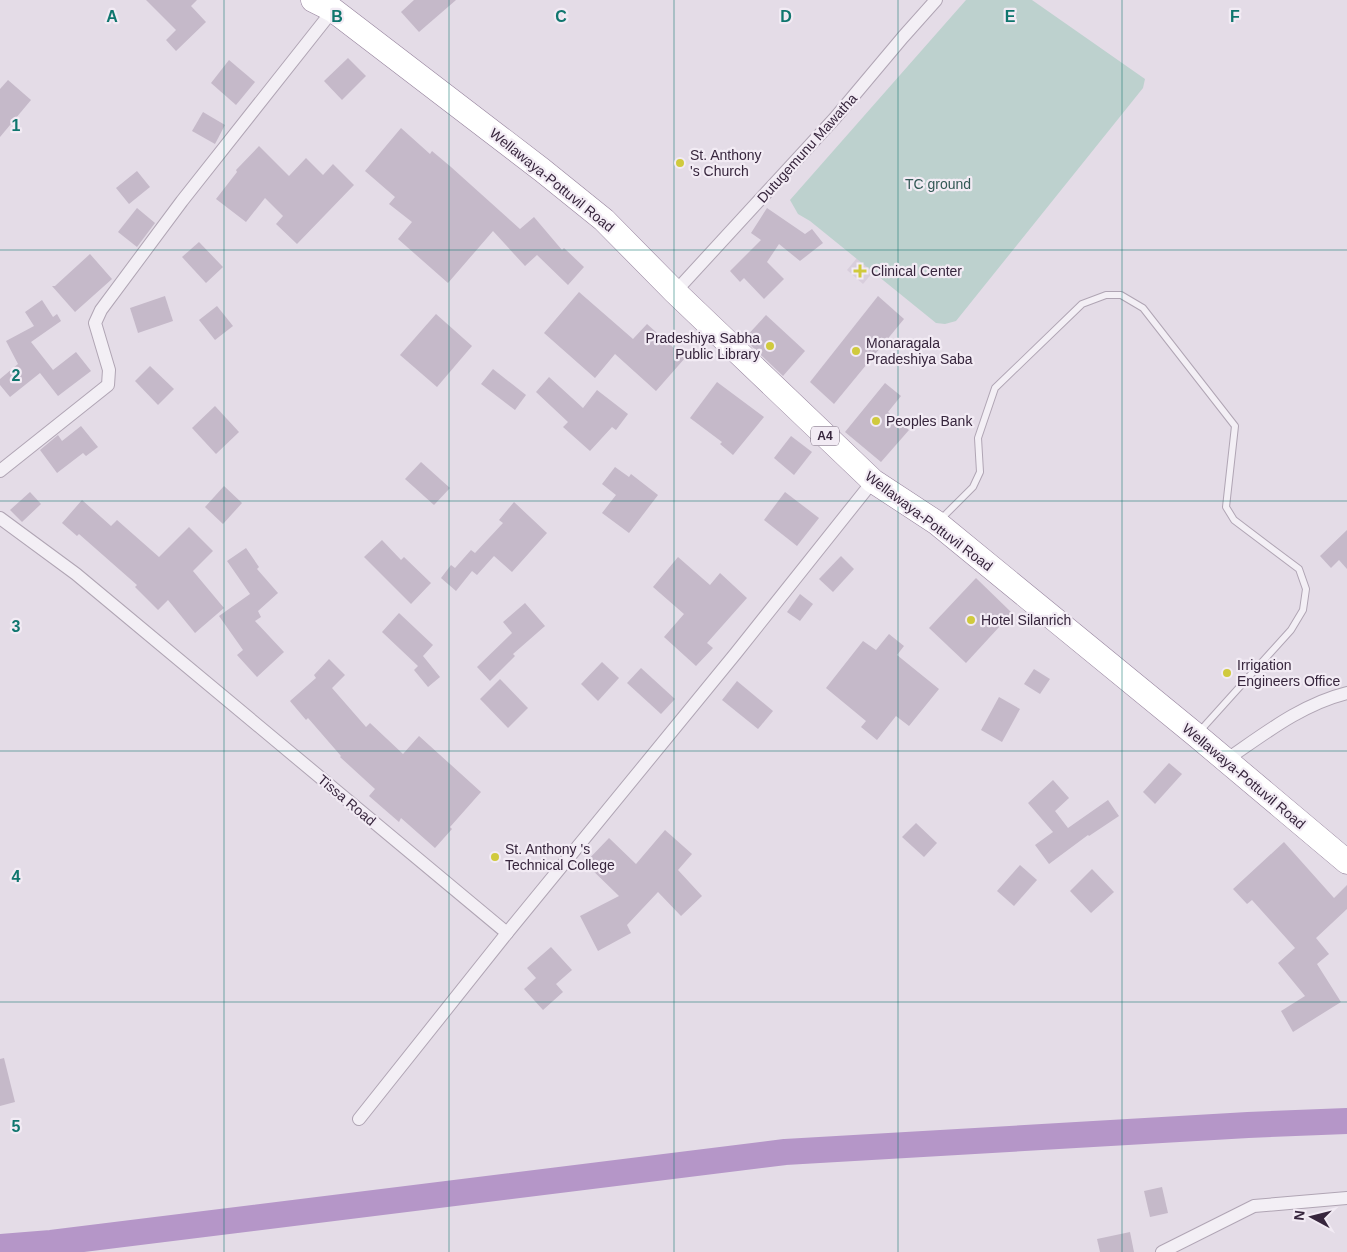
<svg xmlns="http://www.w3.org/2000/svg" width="1347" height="1252" font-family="Helvetica,sans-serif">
<rect width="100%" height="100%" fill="#e4dce7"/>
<polygon fill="#d8cedc" points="857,258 873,272 863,284 847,270"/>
<polygon fill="#bdd1ce" points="966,0 1032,0 1145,79 1143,88 956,321 945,324 936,323 810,221 798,214 790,200"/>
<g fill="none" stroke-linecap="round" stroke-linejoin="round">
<polyline stroke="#b596c8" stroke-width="26" points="0,1247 51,1243 785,1152 1248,1125 1347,1121"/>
</g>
<g fill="#c5b9c9">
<polygon points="146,0 197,0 191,6 206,22 176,51 166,40 176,30"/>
<polygon points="414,0 456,0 419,32 401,12"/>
<polygon points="348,58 366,76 342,100 324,81"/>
<polygon points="229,60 255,82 236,105 211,83"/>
<polygon points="8,80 31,100 0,137 0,89"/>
<polygon points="203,112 225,125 215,144 192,131"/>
<polygon points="401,128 430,154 432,151 451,167 520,229 534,217 562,250 564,248 584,267 568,285 537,255 525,266 493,231 448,283 398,239 412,222 389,204 395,197 365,171"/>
<polygon points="259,146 289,176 306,158 323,175 333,164 354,185 297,244 276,224 283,216 265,198 246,222 216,199 237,172 236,170"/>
<polygon points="137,171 150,187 129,204 116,188"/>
<polygon points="137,208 155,223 137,247 118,232"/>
<polygon points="767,208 805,234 812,229 823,243 800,261 779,244 767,262 784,279 764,299 744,278 740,282 730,271 761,240 751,233"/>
<polygon points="199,242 223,267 206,283 182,257"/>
<polygon points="90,254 112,279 75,312 52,286 55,286"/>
<polygon points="579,292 633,339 647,324 685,358 656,391 615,354 595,378 544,333"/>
<polygon points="165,296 173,321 138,333 130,308"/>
<polygon points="878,296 904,319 834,404 810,382"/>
<polygon points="42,300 53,317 57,314 61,321 31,342 53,370 76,352 91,371 58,396 40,373 10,397 0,385 0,379 18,364 6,341 34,326 25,312"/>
<polygon points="217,306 233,326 215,340 199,320"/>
<polygon points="436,314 472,346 437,387 400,355"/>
<polygon points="766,315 805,351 783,376 744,339"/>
<polygon points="150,366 174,389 158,405 135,381"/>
<polygon points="493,369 526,395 515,410 481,384"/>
<polygon points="549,377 583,408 597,390 628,414 616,430 612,427 590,451 563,427 568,422 536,392"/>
<polygon points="717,382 764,417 733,455 720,444 722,442 690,418"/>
<polygon points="885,383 901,396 888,412 909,430 881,462 845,432"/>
<polygon points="215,406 239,432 216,454 192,428"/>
<polygon points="81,426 98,447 86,456 83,453 57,473 40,450 58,435 62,441"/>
<polygon points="791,436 812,452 794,475 774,458"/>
<polygon points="421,462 450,488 434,505 405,479"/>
<polygon points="615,467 629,477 631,474 658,495 629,533 602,513 616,495 602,484"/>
<polygon points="224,486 242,503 223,524 205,507"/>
<polygon points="30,492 41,504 22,522 10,510"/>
<polygon points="785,492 819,518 797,546 764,520"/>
<polygon points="82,500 111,526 117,520 159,557 189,527 213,551 193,571 224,608 195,633 168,600 158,610 135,587 137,585 79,534 77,536 62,523"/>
<polygon points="514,502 547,533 512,572 494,556 477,575 472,571 456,591 441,578 451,565 455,568 471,550 475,553 503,523 499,520"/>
<polygon points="1347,530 1347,569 1339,560 1331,568 1320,556"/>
<polygon points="382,540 401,560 404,557 431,583 411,604 364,557"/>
<polygon points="246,548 259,567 257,569 278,593 258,611 261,617 255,621 284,652 257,677 237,655 243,650 219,616 250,594 227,561"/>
<polygon points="841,556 854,569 833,592 819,579"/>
<polygon points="678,557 710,585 720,573 747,598 707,643 713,648 696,666 664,637 684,614 653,587"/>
<polygon points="976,578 1012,613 966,663 929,628"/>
<polygon points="800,594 813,604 800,621 787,612"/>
<polygon points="525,603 545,626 513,654 515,656 490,681 477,667 512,633 503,622"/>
<polygon points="399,613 433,645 423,656 440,677 428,687 414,670 418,666 382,632"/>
<polygon points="889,634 904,646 897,655 939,689 909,726 896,716 877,740 861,727 866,721 826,688 863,641 876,650"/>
<polygon points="329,659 345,675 332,688 366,727 370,723 403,754 419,736 481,792 450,827 452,829 435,848 401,818 399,822 369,796 375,789 340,757 341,756 308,718 306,720 290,701 316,678 314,675"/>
<polygon points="602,662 619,678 598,701 581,684"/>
<polygon points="641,668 675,699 661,714 627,683"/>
<polygon points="1034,669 1050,679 1040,694 1024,684"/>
<polygon points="500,679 528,708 508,728 480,699"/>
<polygon points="737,681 773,711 758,729 722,700"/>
<polygon points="999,697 1020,709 1002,742 981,730"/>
<polygon points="1169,763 1182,774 1155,804 1143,792"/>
<polygon points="1053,780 1069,798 1055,811 1068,828 1108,800 1119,816 1089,836 1088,835 1049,864 1035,845 1053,832 1028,803"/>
<polygon points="916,823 937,843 924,857 902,837"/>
<polygon points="665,830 692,854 678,870 702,896 681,916 658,892 627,925 631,933 598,951 580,916 619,896 585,863 609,838 636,864"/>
<polygon points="1284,842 1334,898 1347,885 1347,909 1316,938 1329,954 1317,964 1341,1002 1293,1032 1281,1011 1305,996 1278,963 1295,948 1252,900 1247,904 1233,889"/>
<polygon points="1020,865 1037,880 1014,906 997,891"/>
<polygon points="1092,869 1114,892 1091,913 1070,891"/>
<polygon points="551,947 572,970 556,984 563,992 543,1010 524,989 536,978 527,968"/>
<polygon points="4,1058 15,1102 0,1106 0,1059"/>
<polygon points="1162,1187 1168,1213 1150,1217 1144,1191"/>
<polygon points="1130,1232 1134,1252 1100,1252 1097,1239"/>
</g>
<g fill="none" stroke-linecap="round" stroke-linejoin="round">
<g stroke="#b0a5b4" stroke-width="8">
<polyline id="lane" points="941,519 973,487 980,472 978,438 995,388 1082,304 1106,295 1121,295 1143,308 1235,426 1226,507 1234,520 1299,569 1306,589 1303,610 1291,630 1199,732"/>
</g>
<g stroke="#b0a5b4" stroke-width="14">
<g id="street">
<polyline points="675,292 835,118 903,37 936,0"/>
<polyline points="0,471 108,385 109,370 95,323 101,310 182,201 333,10"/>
<polyline points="0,518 76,574 507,933 359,1119"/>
<path d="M1226,760C1264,734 1302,704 1347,693"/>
<polyline points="507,933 736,653 873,481"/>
<polyline points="1162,1252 1254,1206 1347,1198"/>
</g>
</g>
<g stroke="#96839d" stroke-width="25">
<polyline id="highway" points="313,0 333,10 542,170 604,220 675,292 873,481 937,523 1196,735 1347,862"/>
</g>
<use href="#lane" stroke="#f3eff5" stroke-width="6"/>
<use href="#street" stroke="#f3eff5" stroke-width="12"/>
<use href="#highway" stroke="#fff" stroke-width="24"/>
</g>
<path fill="none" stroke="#0f766e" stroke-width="1" stroke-opacity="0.55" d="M224,0V1252M449,0V1252M674,0V1252M898,0V1252M1122,0V1252M0,250H1347M0,501H1347M0,751H1347M0,1002H1347"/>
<g fill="#d0ca3d" stroke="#f2ebf4" stroke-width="2">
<circle cx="680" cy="163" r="5"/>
<path d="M857.5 263.5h5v5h5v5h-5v5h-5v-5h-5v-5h5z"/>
<circle cx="770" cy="346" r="5"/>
<circle cx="856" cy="351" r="5"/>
<circle cx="876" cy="421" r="5"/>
<circle cx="971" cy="620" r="5"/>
<circle cx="1227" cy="673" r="5"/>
<circle cx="495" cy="857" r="5"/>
</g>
<g text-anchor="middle" stroke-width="4.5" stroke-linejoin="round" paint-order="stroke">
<rect fill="#f2ebf4" stroke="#6f6174" stroke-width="1" x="811" y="426.5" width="28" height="19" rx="4"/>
<g font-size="12" font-weight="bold" fill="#37263d">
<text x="825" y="440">A4</text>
</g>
<g font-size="14" fill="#37263d" stroke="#f2ebf4">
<text transform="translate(807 148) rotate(-48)" y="5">Dutugemunu Mawatha</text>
<text transform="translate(552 180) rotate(39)" y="5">Wellawaya-Pottuvil Road</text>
<text transform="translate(929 521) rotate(37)" y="5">Wellawaya-Pottuvil Road</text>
<text transform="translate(1244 776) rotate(40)" y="5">Wellawaya-Pottuvil Road</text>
<text transform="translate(347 800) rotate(40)" y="5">Tissa Road</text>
</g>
<g font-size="14" fill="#37263d" stroke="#f2ebf4" text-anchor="start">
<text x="690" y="160">St. Anthony<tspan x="690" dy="16">'s Church</tspan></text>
<text x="871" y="276">Clinical Center</text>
<text x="760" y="343" text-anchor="end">Pradeshiya Sabha<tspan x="760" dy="16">Public Library</tspan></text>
<text x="866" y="348">Monaragala<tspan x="866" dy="16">Pradeshiya Saba</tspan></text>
<text x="886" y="426">Peoples Bank</text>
<text x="981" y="625">Hotel Silanrich</text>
<text x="1237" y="670">Irrigation<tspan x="1237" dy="16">Engineers Office</tspan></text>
<text x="505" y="854">St. Anthony 's<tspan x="505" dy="16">Technical College</tspan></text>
</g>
<g font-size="14" fill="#335956" stroke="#f2ebf4">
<text x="938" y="189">TC ground</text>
</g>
</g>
<g font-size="16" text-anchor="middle" font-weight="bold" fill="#0f766e" stroke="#f2ebf4" stroke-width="4.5" stroke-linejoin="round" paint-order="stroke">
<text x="112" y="22">A</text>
<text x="337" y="22">B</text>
<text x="561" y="22">C</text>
<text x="786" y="22">D</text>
<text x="1010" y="22">E</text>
<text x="1235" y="22">F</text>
<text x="16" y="131">1</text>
<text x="16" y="381">2</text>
<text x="16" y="632">3</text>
<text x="16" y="882">4</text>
<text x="16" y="1132">5</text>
</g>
<g transform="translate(1312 1217) rotate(277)" stroke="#f2ebf4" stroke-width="4" paint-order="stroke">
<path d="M0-4L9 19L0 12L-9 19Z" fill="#37263d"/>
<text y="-8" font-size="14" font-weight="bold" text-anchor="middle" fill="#37263d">N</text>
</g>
</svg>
